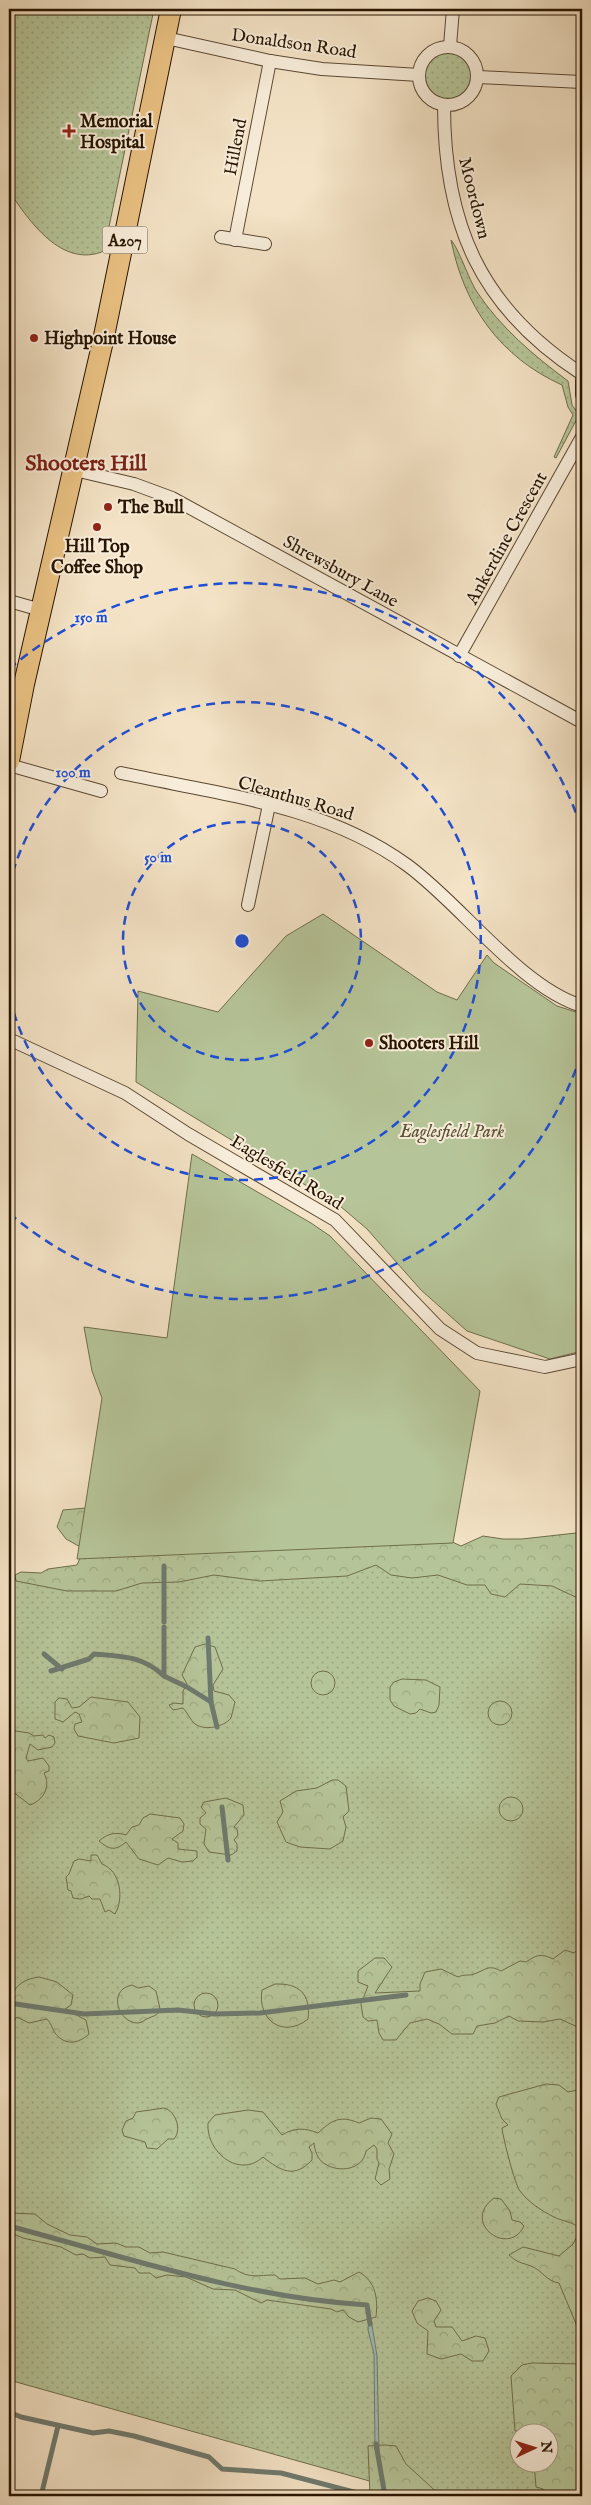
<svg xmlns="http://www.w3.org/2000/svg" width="591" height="2505" font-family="'IM FELL English',serif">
<defs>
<pattern id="grass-dots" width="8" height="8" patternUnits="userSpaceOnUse" patternTransform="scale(1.25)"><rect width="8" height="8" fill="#b6c599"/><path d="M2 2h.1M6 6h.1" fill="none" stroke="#9ca882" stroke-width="1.8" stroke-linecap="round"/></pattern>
<pattern id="forest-crowns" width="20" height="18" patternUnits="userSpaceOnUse" patternTransform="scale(1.25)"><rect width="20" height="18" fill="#b6c599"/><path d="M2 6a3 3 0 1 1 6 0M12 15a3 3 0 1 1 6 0" fill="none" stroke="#9ca882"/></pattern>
<pattern id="water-ripples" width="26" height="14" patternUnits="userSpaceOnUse" patternTransform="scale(1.25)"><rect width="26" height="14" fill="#9cbdb9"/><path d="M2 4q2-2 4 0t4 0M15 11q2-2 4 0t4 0" fill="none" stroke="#86a29d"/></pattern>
</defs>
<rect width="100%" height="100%" fill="#f4e3c6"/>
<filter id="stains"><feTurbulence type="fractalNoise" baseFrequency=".004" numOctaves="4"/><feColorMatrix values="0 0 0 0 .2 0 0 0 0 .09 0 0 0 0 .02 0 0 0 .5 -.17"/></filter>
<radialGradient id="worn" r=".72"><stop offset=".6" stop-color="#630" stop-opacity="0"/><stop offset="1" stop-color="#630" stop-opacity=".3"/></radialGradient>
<g fill="url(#grass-dots)" stroke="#6f6d4c" fill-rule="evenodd">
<path d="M9,9H154L104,251C62,269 29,221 9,191Z"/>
<circle cx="448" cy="76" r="23"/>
<path d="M451,240C459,249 468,278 477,292C501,328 533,355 568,381L572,405L579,415L556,458L554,457L573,415L568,407L562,385C500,357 464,306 451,240Z"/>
<path d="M582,1542V2496H402L398,2489L9,2380V1577L67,1580ZM518,2432H548V2462H518Z"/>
</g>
<g fill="url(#forest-crowns)" stroke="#6f6d4c">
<polygon points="97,1507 435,1534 461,1546 483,1536 503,1539 522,1539 576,1533 582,1537 582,1600 552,1586 520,1584 505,1597 491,1594 485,1585 467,1585 438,1575 412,1578 391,1575 376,1565 347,1576 260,1581 214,1575 179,1582 142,1583 116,1591 67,1591 16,1581 15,1575 21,1572 41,1573 48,1569 77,1565 84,1549 66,1539 57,1527 63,1510"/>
<path d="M205,1644L215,1647L223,1669L213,1685L214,1691L229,1695L235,1702L231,1718C224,1727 205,1731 195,1724C190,1720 188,1713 183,1708L173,1710L169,1705L174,1703L183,1704V1691L187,1684L182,1675L195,1647Z"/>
<circle cx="323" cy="1683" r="12"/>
<polygon points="402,1679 426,1680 440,1687 439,1705 436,1712 431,1713 420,1709 416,1713 410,1714 394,1706 390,1700 390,1687 394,1682"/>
<polygon points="91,1697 128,1702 140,1717 139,1738 114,1743 78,1736 74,1729 75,1724 82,1722 79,1714 75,1712 63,1722 55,1719 55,1702 59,1698 67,1699 72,1708 79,1707"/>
<circle cx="500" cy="1713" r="12"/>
<path d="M9,1730L29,1733L34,1736L43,1735L45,1738L49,1735L54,1737L55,1743L52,1747L38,1750L30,1744L26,1758L28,1761L43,1758L49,1766V1771L44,1773C51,1786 44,1800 30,1805L12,1791L14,1777H9Z"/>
<polygon points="332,1780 338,1780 346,1786 349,1811 343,1817 346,1827 343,1841 330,1849 300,1847 286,1842 277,1822 283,1812 280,1801 296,1791 317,1788"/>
<circle cx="511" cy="1809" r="12"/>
<polygon points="226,1798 243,1805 244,1815 234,1827 237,1829 238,1835 234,1840 237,1844 237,1851 231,1855 209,1852 204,1844 206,1829 200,1824 200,1818 206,1813 201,1807 204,1802"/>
<path d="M150,1814L180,1818L184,1824L183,1831L172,1839L178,1843V1849L197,1851V1857L193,1861L182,1862L168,1858L158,1865L139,1859L126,1842C115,1851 110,1850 99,1841C108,1833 116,1832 126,1835L132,1827L139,1825L143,1818Z"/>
<path d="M91,1855H97L102,1864C121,1871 124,1899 115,1914L109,1910L105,1912L100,1899H92L89,1896L81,1899L73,1898L71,1891L68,1890L66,1877L69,1874L74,1861L79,1859L91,1861Z"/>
<path d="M581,1946L582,2029L560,2019L543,2022L518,2021L509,2016L495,2023L477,2026L473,2034H452L439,2024L427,2019L410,2023L396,2040H383L379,2033L377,2020L368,2021L363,2017L361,2004L368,1986L358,1982V1971L375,1958H384L392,1967L375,1993L420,1991V1984L425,1972L441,1969L458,1977C464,1974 469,1976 474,1974C486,1970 488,1964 501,1971L520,1961L526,1962C536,1955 541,1953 553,1959L565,1950L574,1953Z"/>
<path d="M39,1977L57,1982L73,1995L71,2005L65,2009L86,2020L89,2034C78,2044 65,2046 55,2033C52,2028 51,2023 47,2019L29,2023L17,2017L9,2026C9,2002 9,1981 39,1977Z"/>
<path d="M275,1984C299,1983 311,1994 308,2019C283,2039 257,2020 262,1990Z"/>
<path d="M132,1985L138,1988L149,1986L156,1991L160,2009C158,2016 155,2015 149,2018C145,2019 142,2023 138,2023C118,2023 107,1990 132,1985Z"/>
<circle cx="206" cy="2005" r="12"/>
<path d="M546,2084L559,2085L568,2092L582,2089V2338L559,2283C546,2281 542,2270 531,2266C520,2262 518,2263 509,2255L523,2247L559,2256L573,2244L581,2229C572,2221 564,2222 554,2217C542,2211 528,2202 520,2191C515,2185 503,2138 502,2128L508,2125L502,2119L496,2104L499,2097Z"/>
<path d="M164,2108C176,2111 182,2130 174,2139H168L157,2149L147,2148L145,2142L124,2136L122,2130L126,2121L133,2118L136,2112Z"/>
<path d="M248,2110L263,2112L282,2135C295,2127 305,2128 318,2133C332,2120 340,2115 359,2123L371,2118L381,2119L392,2134L388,2143L394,2154L389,2169L390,2179L381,2185L375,2179L379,2163L377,2159V2149L374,2145L366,2151C363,2170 339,2173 325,2164C317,2159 315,2151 314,2143L309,2147L312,2153V2160C294,2179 281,2171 263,2157C239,2179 206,2152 208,2123L215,2115Z"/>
<path d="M494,2198L501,2199L510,2211L512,2220L520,2222L524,2226C509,2258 460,2223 494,2198Z"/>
<path d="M9,2213L35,2214L47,2224L70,2235L87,2237L97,2244L116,2243L126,2247H139L150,2253L163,2252L235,2269C249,2279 258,2275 275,2275L280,2279L305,2278L318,2284L334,2280L340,2282L359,2272C376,2282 378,2298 376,2317L358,2322L349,2317L343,2310L337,2312L331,2309L267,2300L261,2303L235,2290L213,2289L186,2277L167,2275L156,2278L150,2273H139L135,2268L110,2265L105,2257L90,2258L83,2254L76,2255L61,2247L23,2238L9,2232Z"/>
<polygon points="428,2298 436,2301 441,2310 434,2321 436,2327 452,2327 462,2341 476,2336 485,2338 489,2351 483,2361 472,2361 461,2354 441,2359 427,2354 428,2331 417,2323 412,2311 418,2301"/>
<polygon points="532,2363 582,2364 582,2496 542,2496 543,2489 536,2487 534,2463 548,2462 548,2432 515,2431 511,2376 522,2365"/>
<polygon points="385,2445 396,2446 406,2464 441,2496 370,2496 368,2446"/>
</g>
<g fill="#b6c599" stroke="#6f6d4c">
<polygon points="323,914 437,992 457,1000 487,955 494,963 557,1006 582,1014 582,1351 550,1359 467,1331 421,1290 367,1229 340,1206 136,1082 138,991 218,1012 286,936"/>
<polygon points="192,1154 311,1223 330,1236 480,1391 453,1543 77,1559 102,1398 92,1371 84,1327 167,1338"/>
</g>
<polygon fill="url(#water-ripples)" stroke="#6e7a6f" points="369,2319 371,2319 377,2356 379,2450 375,2450 374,2354 368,2330"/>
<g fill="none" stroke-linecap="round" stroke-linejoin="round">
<g stroke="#6e7a6f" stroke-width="5">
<polyline points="164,1622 164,1566"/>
<polyline points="164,1627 164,1676 187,1687 211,1702"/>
<polyline points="208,1638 211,1702 217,1727"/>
<polyline points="44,1654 62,1669"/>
<path d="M51,1671L89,1659L94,1654C121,1656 143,1656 164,1676"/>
<polyline points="222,1807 228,1860"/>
<polyline points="9,2003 84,2014 178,2010 215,2014 260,2013 406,1995"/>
<path d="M9,2226C126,2257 245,2298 367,2305L370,2324"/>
<polyline points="9,2412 21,2417 93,2433 109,2431 134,2436 209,2457 222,2469 281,2473 369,2496"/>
<polyline points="376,2444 385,2496"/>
<polyline points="41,2496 58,2426"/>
</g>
<g stroke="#5b4832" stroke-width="14">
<g id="street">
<polyline points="166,38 270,61 322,69 419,75"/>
<polyline points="450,46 453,9"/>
<circle cx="448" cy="76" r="29"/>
<polyline points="478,77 582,82"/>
<path d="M444,105C444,224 480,308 582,374"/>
<polyline points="221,237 265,244"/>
<polyline points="235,240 270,61"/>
<polyline points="582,380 582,395"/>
<polyline points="75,470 134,484 172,498 582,722"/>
<polyline points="9,601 41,610"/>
<polyline points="459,656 582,437"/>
<polyline points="9,765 101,791"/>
<path d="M121,773C218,794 325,805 407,865C461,904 520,987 582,1006"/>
<polyline points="248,905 269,805"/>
<polyline points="9,1039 125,1093 188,1134 335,1220 440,1329 477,1353 545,1367 582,1359"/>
</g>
</g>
<g stroke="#281500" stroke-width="22">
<polyline id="primary" points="9,761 24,684 103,341 171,9"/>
</g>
<use href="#street" stroke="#f8edda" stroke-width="12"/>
<use href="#primary" stroke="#eac283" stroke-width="20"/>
</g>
<g fill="none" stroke="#1d4ed8" stroke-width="2.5" stroke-dasharray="9 6">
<circle cx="242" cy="941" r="119"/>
<path d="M9 887A239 239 0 1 1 9 995"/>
<path d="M581 1055A358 358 0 0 1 9 1213M9 669A358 358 0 0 1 581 827"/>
</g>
<g fill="#8f2418" stroke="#f8edda" stroke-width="2">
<path d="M66.5 123.5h5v5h5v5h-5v5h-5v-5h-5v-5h5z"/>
<circle cx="34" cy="338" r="5"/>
<circle cx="108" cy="507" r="5"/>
<circle cx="97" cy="527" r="5"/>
<circle cx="369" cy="1043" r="5"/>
</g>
<g text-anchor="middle" stroke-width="4" stroke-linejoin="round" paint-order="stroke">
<rect fill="#f8edda" stroke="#665641" stroke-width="1" x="102.5" y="226.5" width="45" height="27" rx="4"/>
<g font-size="16" font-weight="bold" fill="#281500">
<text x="125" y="246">A207</text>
</g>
<g font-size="18" fill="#281500" stroke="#f8edda">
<text transform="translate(294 43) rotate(8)" y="6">Donaldson Road</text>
<text transform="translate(235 147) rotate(-79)" y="6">Hillend</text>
<text transform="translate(475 198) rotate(76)" y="6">Moordown</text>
<text transform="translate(506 538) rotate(-61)" y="6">Ankerdine Crescent</text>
<text transform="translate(341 571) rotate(29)" y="6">Shrewsbury Lane</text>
<text transform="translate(296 798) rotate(16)" y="6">Cleanthus Road</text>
<text transform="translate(287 1172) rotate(31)" y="6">Eaglesfield Road</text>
</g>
<g font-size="18" font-weight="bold" fill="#281500" stroke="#f8edda" text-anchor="start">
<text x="80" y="127">Memorial<tspan x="80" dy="21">Hospital</tspan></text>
<text x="44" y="344">Highpoint House</text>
<text x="118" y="513">The Bull</text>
<text x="97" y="552" text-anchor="middle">Hill Top<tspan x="97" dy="21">Coffee Shop</tspan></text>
<text x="379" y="1049">Shooters Hill</text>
</g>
<g font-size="18" font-style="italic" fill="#5a5336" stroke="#f8edda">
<text x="452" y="1137">Eaglesfield Park</text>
</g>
<g font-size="22" font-weight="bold" fill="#7a1f14" stroke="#f8edda">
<text x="86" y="470">Shooters Hill</text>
</g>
</g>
<circle cx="242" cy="941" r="8" fill="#1d4ed8" stroke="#f8edda" stroke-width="2.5"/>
<g font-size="15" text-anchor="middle" font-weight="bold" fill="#1d4ed8" stroke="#f8edda" stroke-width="4" stroke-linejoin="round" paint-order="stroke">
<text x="91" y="622">150 m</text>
<text x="73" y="777">100 m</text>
<text x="158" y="862">50 m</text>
</g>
<rect width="591" height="2505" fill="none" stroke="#f4e3c6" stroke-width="30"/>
<rect x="10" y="10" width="571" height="2485" fill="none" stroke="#281500" stroke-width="2.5"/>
<rect x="15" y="15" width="561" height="2475" fill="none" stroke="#281500"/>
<g transform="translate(534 2448) rotate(86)"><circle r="24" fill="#f8edda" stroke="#a59783"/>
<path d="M0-4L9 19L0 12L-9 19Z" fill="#8f2418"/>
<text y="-8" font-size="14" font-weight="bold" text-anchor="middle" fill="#281500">N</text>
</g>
<rect width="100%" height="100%" filter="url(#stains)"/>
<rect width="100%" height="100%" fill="url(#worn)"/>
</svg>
